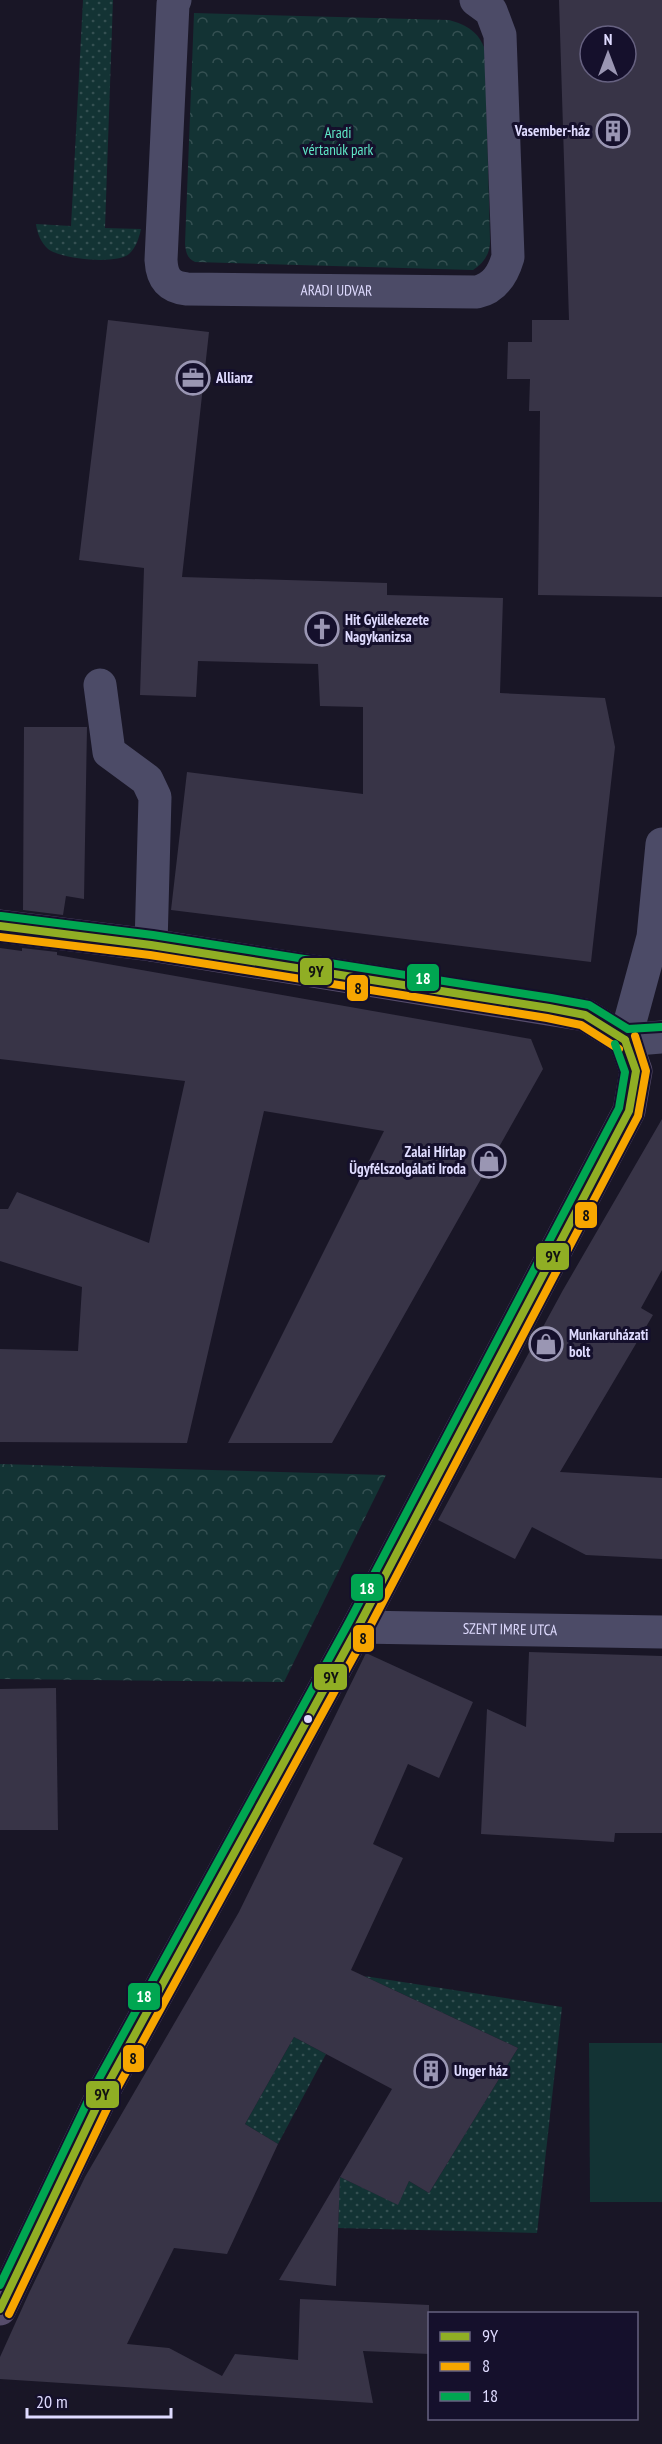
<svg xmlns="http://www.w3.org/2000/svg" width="662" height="2444" font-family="'PT Sans Narrow',sans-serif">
<defs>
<pattern id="grass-dots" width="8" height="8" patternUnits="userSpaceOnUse" patternTransform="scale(1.5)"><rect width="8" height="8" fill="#133334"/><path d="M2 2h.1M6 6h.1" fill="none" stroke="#355052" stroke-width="1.8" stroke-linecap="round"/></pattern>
<pattern id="park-crowns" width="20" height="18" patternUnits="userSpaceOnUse" patternTransform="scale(1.5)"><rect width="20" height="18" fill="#133334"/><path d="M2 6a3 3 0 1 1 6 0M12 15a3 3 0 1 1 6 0" fill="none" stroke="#355052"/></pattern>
</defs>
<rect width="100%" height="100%" fill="#191626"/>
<g fill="url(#grass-dots)">
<path d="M83,0H113L105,228L141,229C139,238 136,248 129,254C116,265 61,259 48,249C41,243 37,233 36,224L71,226Z"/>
<polygon points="364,1976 562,2007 537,2233 338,2228 340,2177 397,2204 409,2181 429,2193 518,2048"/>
<polygon points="294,2037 326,2054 278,2144 245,2124"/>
</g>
<g fill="url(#park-crowns)">
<path d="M194,13L449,20C467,25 479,32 485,50L490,241C490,254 484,263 473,270L195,262C187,258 186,253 185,244Z"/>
<polygon points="0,1464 386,1475 284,1682 0,1679"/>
</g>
<polygon fill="#133334" points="589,2043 662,2043 662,2202 590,2202"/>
<g fill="#383447" fill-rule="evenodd">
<path d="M559,0H662V597L538,595L540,411H529L530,379H507L508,342H532V320H569ZM590,36H626V72H590Z"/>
<polygon points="108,320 209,332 182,577 387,583 387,595 503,598 500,693 605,698 615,747 591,962 171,910 187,772 363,794 363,707 320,706 318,664 198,661 196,697 140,695 144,568 79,560"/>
<polygon points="24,727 87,727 84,899 66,896 63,915 23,910"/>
<polygon points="0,948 22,951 22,948 57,952 57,955 531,1039 543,1069 332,1443 228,1443 384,1131 264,1111 187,1443 0,1442 0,1349 78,1351 82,1287 0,1261 0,1209 8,1209 17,1192 149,1243 185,1081 0,1059"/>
<polygon points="662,1119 662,1270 641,1308 653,1315 560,1472 662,1478 662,1559 586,1555 532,1527 515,1559 438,1520 563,1290"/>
<polygon points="529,1652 662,1656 662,1833 615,1833 614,1842 481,1834 487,1709 526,1727"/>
<polygon points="366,1653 473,1702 439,1778 408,1764 373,1844 403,1858 351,1970 518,2048 429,2193 409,2181 398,2205 340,2177 336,2286 279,2280 392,2089 294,2037 245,2124 278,2144 227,2254 174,2248 127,2344 169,2348 222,2376 235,2354 298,2360 300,2299 429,2305 429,2354 363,2351 373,2403 0,2379 0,2357 29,2293 85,2177 239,1912"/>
<polygon points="56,1688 58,1830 0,1830 0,1689"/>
</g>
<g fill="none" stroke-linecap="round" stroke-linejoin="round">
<g stroke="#4c4b67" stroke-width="33">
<path id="s1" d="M175,0L173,4L161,260C162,278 168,287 187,289L477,292C495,288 503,274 508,257L500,35L491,11L476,0"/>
<polyline points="100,685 109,752 147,780 155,797 151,945"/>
<polyline points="662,844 653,937 625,1040 662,1037"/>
<path id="s2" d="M358,1627L662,1632"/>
</g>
<polyline stroke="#564c6b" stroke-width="33" points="0,926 151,945 585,1015 625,1040 636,1071 629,1111 358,1627 105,2089 0,2309"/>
<g stroke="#15102c" stroke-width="12">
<g id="bus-1">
<polyline points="0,926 151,945 549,1008 585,1015 625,1040"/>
<polyline points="0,2309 105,2089 358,1627 629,1111 636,1071 625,1040"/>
</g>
</g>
<g stroke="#15102c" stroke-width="12">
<g id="bus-2">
<polyline points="0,937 150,955 547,1018 581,1025 619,1049"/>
<polyline points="9,2314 114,2094 367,1632 638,1116 646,1071 635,1036"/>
</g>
</g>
<g stroke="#15102c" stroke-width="12">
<g id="bus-3">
<polyline points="1,916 153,935 551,998 589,1005 628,1029 661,1027"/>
<polyline points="0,2285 96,2084 349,1622 619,1108 625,1072 615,1044"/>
</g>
</g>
<use href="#bus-1" stroke="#90ae24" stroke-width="8"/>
<use href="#bus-2" stroke="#f7a600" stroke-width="8"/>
<use href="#bus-3" stroke="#00a651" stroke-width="8"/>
</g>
<defs>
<g id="building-ring" transform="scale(1.725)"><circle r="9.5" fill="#15102c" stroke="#9a96b3" stroke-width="1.5"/><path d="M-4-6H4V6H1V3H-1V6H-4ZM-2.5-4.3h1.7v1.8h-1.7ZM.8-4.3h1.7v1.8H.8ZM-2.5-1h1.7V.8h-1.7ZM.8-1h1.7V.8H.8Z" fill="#9a96b3"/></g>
<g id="office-ring" transform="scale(1.725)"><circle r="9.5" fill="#15102c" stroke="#9a96b3" stroke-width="1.5"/><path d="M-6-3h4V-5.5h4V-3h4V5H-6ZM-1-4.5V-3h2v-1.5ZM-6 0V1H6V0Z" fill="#9a96b3"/></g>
<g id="church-ring" transform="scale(1.725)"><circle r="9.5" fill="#15102c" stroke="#9a96b3" stroke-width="1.5"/><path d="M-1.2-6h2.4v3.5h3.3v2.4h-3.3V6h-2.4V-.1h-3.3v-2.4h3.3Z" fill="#9a96b3"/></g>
<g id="shop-ring" transform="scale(1.725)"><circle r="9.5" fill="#15102c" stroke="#9a96b3" stroke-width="1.5"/><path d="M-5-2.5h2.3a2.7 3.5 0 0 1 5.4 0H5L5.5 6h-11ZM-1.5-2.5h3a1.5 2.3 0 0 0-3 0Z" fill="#9a96b3"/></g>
</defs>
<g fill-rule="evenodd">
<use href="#building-ring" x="613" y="131"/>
<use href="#office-ring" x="193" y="378"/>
<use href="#church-ring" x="322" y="629"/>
<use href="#shop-ring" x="489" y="1161"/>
<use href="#shop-ring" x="546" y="1344"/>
<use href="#building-ring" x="431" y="2071"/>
</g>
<circle fill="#dfdbff" stroke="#15102c" stroke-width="2" cx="308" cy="1719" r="5"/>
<g text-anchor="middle" stroke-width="6" stroke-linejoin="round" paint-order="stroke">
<g font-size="15" font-weight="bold" fill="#dfdbff" stroke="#15102c" text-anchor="start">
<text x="590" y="136" text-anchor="end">Vasember-ház</text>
<text x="216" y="383">Allianz</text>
<text x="345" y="625">Hit Gyülekezete<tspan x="345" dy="17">Nagykanizsa</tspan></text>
<text x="466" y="1157" text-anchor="end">Zalai Hírlap<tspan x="466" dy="17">Ügyfélszolgálati Iroda</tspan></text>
<text x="569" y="1340">Munkaruházati<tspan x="569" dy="17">bolt</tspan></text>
<text x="454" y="2076">Unger ház</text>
</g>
<g font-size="15" fill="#5fe7c6" stroke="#15102c">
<text x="338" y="138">Aradi<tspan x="338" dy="17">vértanúk park</tspan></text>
</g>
<g font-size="15" fill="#dfdbff" stroke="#15102c">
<text dy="5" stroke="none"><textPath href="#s1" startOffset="454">ARADI UDVAR</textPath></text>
<text dy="5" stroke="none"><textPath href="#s2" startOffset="152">SZENT IMRE UTCA</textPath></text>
</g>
</g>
<g stroke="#15102c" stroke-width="2">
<rect x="299" y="957" width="34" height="29" rx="6" fill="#90ae24"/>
<rect x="406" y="963" width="34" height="29" rx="6" fill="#00a651"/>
<rect x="346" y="974" width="23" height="28" rx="6" fill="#f7a600"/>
<rect x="574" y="1201" width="24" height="28" rx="6" fill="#f7a600"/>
<rect x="535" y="1242" width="35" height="29" rx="6" fill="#90ae24"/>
<rect x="350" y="1573" width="34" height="29" rx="6" fill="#00a651"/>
<rect x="352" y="1624" width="23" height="29" rx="6" fill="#f7a600"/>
<rect x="313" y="1663" width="35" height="28" rx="6" fill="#90ae24"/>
<rect x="127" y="1982" width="34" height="29" rx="6" fill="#00a651"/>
<rect x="122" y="2044" width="23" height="29" rx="6" fill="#f7a600"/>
<rect x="85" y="2080" width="35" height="29" rx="6" fill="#90ae24"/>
</g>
<g font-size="16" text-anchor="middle" font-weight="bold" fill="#fff">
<text x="423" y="984">18</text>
<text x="367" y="1594">18</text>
<text x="144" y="2002">18</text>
</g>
<g font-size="16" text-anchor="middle" font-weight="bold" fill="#111">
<text x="316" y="977">9Y</text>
<text x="358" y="994">8</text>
<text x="586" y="1221">8</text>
<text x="553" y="1262">9Y</text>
<text x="363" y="1644">8</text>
<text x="331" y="1683">9Y</text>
<text x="133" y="2064">8</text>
<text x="102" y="2100">9Y</text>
</g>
<rect x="428" y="2312" width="210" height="108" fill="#15102c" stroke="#666180" stroke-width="1.5"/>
<rect x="440" y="2332" width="30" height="9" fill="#90ae24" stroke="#666180" stroke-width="1.5"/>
<text x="482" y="2342" font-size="18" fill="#dfdbff">9Y</text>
<rect x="440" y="2362" width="30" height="9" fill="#f7a600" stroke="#666180" stroke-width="1.5"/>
<text x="482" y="2372" font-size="18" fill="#dfdbff">8</text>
<rect x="440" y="2392" width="30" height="9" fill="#00a651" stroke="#666180" stroke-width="1.5"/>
<text x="482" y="2402" font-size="18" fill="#dfdbff">18</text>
<g transform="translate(608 54)"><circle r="28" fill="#15102c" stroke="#666180" stroke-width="1.5"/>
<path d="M0-4.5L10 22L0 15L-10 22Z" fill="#9a96b3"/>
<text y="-9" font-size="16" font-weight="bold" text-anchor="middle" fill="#dfdbff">N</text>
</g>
<path d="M27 2408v9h144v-9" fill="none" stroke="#dfdbff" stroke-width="3"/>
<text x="36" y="2408" font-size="18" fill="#dfdbff" stroke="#15102c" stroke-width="4.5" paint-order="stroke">20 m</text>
</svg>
